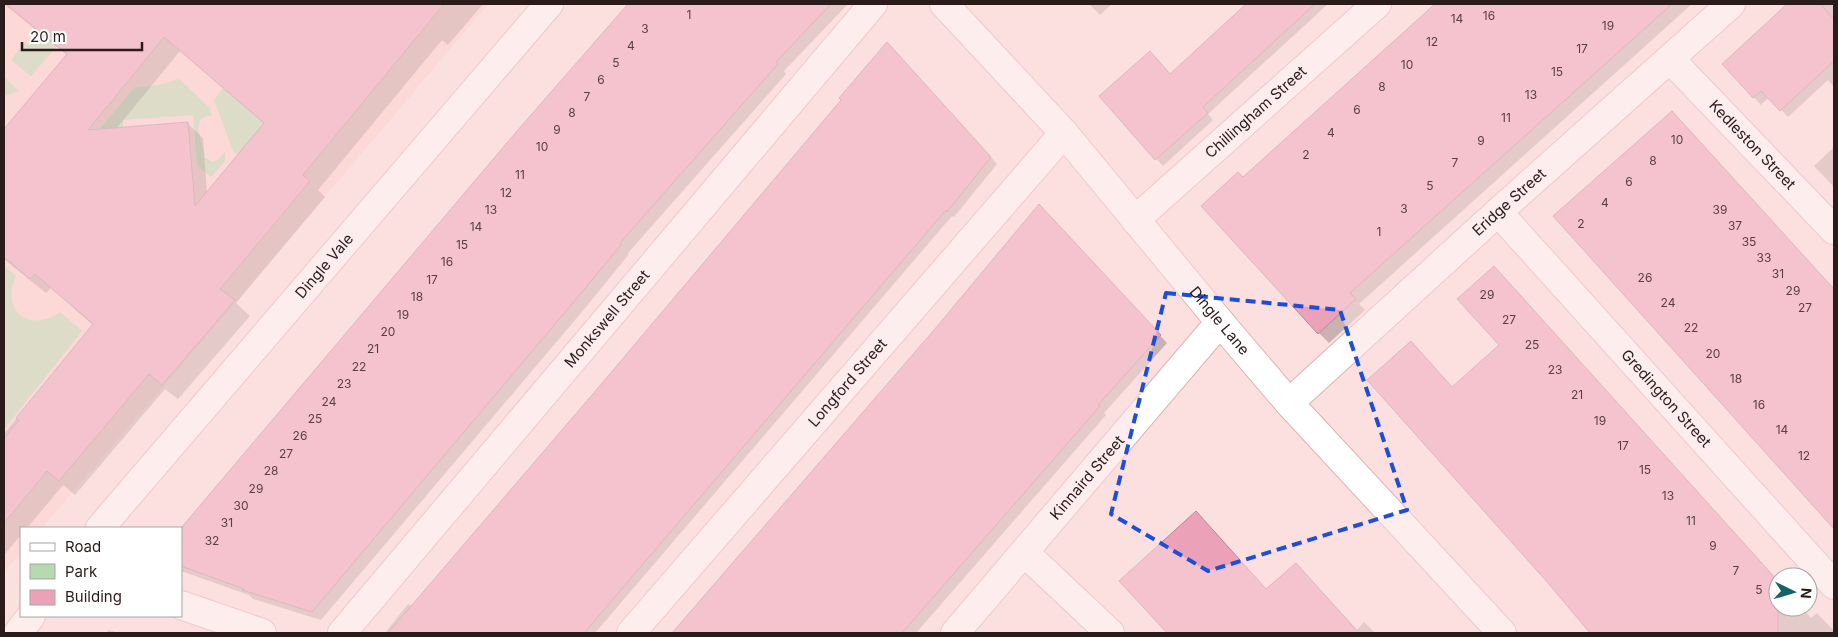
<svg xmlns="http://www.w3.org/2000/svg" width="1838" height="637" font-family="Inter,sans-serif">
<rect width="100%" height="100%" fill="#fcdfdf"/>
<polygon fill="#fcd0cf" points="4,4 488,4 236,302 42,528 21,528 21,552 4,572"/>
<g fill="#b7d9af">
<polygon points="64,4 93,4 31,76 11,60 25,42 29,45"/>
<polygon points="4,77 19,91 4,96"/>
<polygon points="179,79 210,108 212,116 206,116 200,120 198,129 205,158 213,162 219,159 225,152 225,161 211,177 197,166 193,115 123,120 125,170 80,153 134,88 159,85"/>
<polygon points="223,88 269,127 238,154 233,151 214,100"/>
<path d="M4,266L16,276C0,310 29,334 60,312L82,331L4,429Z"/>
</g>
<g fill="#0003" fill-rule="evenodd">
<path d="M4,4H483L448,45L442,40L318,190L325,197L236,303L250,316L178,399L165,389L75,495L63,485L27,528H21V535L4,555V434L94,326L51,288L46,293L5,260L4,262V130L68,56ZM180,51L265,124L207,193L203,138L187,123L116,129Z"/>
<polygon points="630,4 846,4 847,5 784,71 786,74 628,253 629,254 586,307 321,620 253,599 249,595 181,571 181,531 518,132"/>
<polygon points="1089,4 1112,4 1100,15"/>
<polygon points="1248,4 1328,4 1208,114 1213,120 1163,166 1100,96 1170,75"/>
<polygon points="1437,4 1692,4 1359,304 1365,310 1329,343 1319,333 1243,179"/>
<polygon points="1788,4 1834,4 1834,87 1828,80 1788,117 1769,97 1761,105 1724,65"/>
<polygon points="893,50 997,164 954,217 952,216 922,251 595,633 385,633 408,604 413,606"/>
<polygon points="1683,123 1834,291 1834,528 1555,216"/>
<polygon points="1834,147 1834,187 1814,166"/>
<polygon points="1047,213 1167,343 1104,413 1106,415 916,633 673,633 904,367"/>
<polygon points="1452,388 1778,581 1778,607 1801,607 1811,618 1817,613 1834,631 1834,633 1593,633 1549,582"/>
<polygon points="1196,512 1267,590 1296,564 1357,630 1364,622 1375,633 1212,633 1204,624 1194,633 1169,633 1163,627"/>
<polygon points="108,630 119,633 107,633"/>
</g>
<g fill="#eba2b8" stroke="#b58b98" fill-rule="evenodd">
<path d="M6,4H444L303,175L310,181L220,289L235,300L162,385L149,374L59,481L47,471L4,523V439L19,420L16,418L93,324L35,274L30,279L4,257V129L67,54ZM164,37L264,123L195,206L188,122L88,130Z"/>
<polygon points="628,4 831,4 776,62 778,64 620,243 621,245 577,298 312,612 242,590 244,589 181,566 181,528 517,131"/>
<polygon points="1246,4 1315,4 1203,107 1208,113 1155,160 1099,96 1150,51 1170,74"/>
<polygon points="1435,4 1672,4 1350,293 1356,299 1318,334 1201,206 1238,172 1243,177"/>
<polygon points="1787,4 1820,4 1834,19 1834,61 1780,111 1761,91 1753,98 1722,64"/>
<polygon points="887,42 991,157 947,212 946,210 916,245 584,633 388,633 598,388 841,100 839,98"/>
<polygon points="1672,111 1834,289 1834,529 1553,216"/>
<polygon points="1039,204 1161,335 1098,405 1100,406 902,633 672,633 934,330"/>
<polygon points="1494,266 1778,581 1778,633 1590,633 1548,583 1367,380 1411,341 1452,387 1499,345 1457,299"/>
<polygon points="1196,511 1266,589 1296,563 1359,633 1167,633 1119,581"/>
</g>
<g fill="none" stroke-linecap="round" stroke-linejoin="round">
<g stroke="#e0b2b1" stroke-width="30">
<g id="street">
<path id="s1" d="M944,4L1064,133L1220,322L1289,403L1502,633"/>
<path id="s2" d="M1670,59L1834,230"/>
<path id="s3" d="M1498,212L1834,585"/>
<path id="s4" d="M1135,220L1377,4"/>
<path id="s5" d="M1289,403L1498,212L1731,4"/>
<path id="s6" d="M100,528L549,4"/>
<polyline points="1025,553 1110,633"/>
<polyline points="181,605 262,633"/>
<polyline points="18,633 31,616"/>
<path id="s7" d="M342,633L873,4"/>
<path id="s8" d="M631,633L1064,133"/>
<path id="s9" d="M955,633L1220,322"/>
</g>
</g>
<use href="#street" stroke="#fff" stroke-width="28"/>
</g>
<path d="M0 0H1838V637H0ZM1166,293L1340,310L1407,510L1208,571L1111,514Z" fill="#fcdfdf" fill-opacity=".55" fill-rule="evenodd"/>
<path fill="none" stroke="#1d4ed8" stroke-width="4" stroke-dasharray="10 6" stroke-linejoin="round" d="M1166,293L1340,310L1407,510L1208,571L1111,514Z"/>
<g text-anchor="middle" stroke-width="5" stroke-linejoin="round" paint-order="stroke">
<g font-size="12" fill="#5b3d42">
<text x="689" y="19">1</text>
<text x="1489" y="20">16</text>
<text x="1457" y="23">14</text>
<text x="1608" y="30">19</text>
<text x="645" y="33">3</text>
<text x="1432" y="46">12</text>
<text x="631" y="50">4</text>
<text x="1582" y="53">17</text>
<text x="616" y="67">5</text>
<text x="1407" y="69">10</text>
<text x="1557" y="76">15</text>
<text x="601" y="84">6</text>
<text x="1382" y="91">8</text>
<text x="1531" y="99">13</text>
<text x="587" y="101">7</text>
<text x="1357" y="114">6</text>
<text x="572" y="117">8</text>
<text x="1506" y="122">11</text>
<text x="557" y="134">9</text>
<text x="1331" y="137">4</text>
<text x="1677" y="144">10</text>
<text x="1481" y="145">9</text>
<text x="542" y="151">10</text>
<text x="1306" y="159">2</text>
<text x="1653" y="165">8</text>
<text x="1455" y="167">7</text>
<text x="520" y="179">11</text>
<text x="1629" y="186">6</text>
<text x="1430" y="190">5</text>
<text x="506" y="197">12</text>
<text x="1605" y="207">4</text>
<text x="1404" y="213">3</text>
<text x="491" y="214">13</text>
<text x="1720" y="214">39</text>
<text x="1581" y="228">2</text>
<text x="1735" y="230">37</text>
<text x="476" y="231">14</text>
<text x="1379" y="236">1</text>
<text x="1749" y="246">35</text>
<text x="462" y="249">15</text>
<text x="1764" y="262">33</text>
<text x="447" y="266">16</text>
<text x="1778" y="278">31</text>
<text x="1645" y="282">26</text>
<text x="432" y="284">17</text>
<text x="1793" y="295">29</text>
<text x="1487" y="299">29</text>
<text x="417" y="301">18</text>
<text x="1668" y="307">24</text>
<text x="1805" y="312">27</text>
<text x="403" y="319">19</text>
<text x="1509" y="324">27</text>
<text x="1691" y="332">22</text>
<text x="388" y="336">20</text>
<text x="1532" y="349">25</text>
<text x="373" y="353">21</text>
<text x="1713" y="358">20</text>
<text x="359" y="371">22</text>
<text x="1555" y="374">23</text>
<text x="1736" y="383">18</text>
<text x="344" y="388">23</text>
<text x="1577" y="399">21</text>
<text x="329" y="406">24</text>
<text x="1759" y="409">16</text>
<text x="315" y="423">25</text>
<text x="1600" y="425">19</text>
<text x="1782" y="434">14</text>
<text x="300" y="440">26</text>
<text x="1623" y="450">17</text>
<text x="286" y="458">27</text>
<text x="1804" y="460">12</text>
<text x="1645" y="474">15</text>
<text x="271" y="475">28</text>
<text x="256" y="493">29</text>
<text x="1668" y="500">13</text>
<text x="241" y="510">30</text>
<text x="1691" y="525">11</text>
<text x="227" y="527">31</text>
<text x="212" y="545">32</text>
<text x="1713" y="550">9</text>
<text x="1736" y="575">7</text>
<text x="1759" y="594">5</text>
</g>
<g font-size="15" fill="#2b1b1b" stroke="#fff">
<text dy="5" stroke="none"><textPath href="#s4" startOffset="162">Chillingham Street</textPath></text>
<text dy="5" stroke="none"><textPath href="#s2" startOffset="119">Kedleston Street</textPath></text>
<text dy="5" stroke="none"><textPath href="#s5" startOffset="298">Eridge Street</textPath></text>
<text dy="5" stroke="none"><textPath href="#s6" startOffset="345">Dingle Vale</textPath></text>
<text dy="5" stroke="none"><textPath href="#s7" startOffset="411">Monkswell Street</textPath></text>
<text dy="5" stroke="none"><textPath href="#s1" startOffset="420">Dingle Lane</textPath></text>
<text dy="5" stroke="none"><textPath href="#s8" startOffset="331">Longford Street</textPath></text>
<text dy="5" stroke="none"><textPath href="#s3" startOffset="251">Gredington Street</textPath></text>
<text dy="5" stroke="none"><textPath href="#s9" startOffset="204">Kinnaird Street</textPath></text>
</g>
</g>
<rect width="1838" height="637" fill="none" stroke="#2b1b1b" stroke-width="10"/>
<rect x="20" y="527" width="162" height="90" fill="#ffffff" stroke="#aaa4a4"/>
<rect x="30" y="543" width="25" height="8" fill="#ffffff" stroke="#aaa4a4"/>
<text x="65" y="552" font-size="15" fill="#2b1b1b">Road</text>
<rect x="30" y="564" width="25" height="15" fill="#b7d9af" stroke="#aaa4a4"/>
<text x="65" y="577" font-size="15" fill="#2b1b1b">Park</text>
<rect x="30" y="590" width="25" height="15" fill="#eba2b8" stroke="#aaa4a4"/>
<text x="65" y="602" font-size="15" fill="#2b1b1b">Building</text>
<g transform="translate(1793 592) rotate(95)"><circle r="24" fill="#ffffff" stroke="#aaa4a4"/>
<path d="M0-4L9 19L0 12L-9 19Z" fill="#146467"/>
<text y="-8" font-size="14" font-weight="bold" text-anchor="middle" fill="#2b1b1b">N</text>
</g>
<path d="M22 42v8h120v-8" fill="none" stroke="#2b1b1b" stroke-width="2.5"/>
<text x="30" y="42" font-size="15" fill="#2b1b1b" stroke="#ffffff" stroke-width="4" paint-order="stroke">20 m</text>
</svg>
